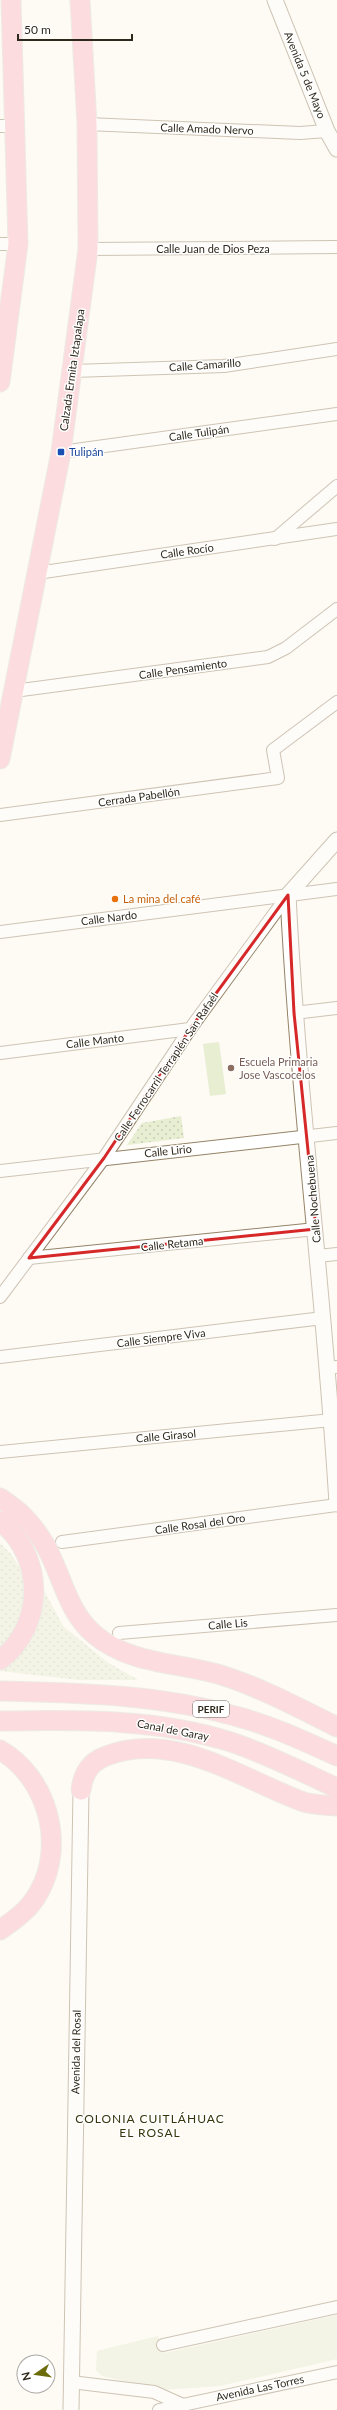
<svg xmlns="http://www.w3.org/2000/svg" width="337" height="2410" font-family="Lato,sans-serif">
<defs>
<pattern id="grass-dots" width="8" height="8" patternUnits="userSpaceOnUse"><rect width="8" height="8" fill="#e7eed2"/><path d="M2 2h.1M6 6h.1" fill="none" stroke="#c6ccb4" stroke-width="1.8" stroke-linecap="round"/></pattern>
</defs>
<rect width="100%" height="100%" fill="#fefaf4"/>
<g fill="url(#grass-dots)">
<polygon points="181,1116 184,1138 127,1145 142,1123"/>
<polygon points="0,1543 11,1554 18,1565 41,1585 63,1626 107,1662 138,1680 79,1680 0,1671"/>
</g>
<g fill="#e7eed2">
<polygon points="219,1042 226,1094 210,1096 203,1044"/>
<polygon points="337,2315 337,2359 220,2386 162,2390 102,2376 96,2370 97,2351 158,2336 164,2353"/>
</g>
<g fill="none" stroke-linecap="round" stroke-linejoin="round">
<g stroke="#948367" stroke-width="14">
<g id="minor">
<polyline points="87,124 300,133 327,131"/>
<polyline points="0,126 15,126"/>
<polyline points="0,244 18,244"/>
<polyline points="88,249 337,247"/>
<polyline points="73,371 224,366 337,349"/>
<polyline points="61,452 337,414"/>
<polyline points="275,539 337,486"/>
<polyline points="37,573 337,529"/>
<polyline points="14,691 268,657 286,648 337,609"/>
<polyline points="0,815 278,778 273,750 337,702"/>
<polyline points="0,932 337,889"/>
<polyline points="294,1013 337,1008"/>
<polyline points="0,1053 190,1029"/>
<polyline points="0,1171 337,1133"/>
<polyline points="318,1256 337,1254"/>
<polyline points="29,1258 316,1229"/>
<polyline points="0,1297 104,1158 190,1029 288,895"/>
<polyline points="0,1357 323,1318"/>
<polyline points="327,1368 337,1367"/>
<polyline points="0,1452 332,1420"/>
<polyline points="62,1542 337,1505"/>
<polyline points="119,1633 337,1615"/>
<polyline points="163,2345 337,2307"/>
<polyline points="71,2382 154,2392 183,2405"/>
<polyline points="159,2410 337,2372"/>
</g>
</g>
<g stroke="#948367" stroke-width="17">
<g id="tertiary">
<polyline points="275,0 327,131 337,149"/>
<path d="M337,840L288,895C298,1098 325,1300 337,1504"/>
<polyline points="71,2410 81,1790"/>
</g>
</g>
<g stroke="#dad8d6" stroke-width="21">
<g id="primary">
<polyline points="0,382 18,244 11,0"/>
<polyline points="0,759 61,452 88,249 87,124 80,0"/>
<path d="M0,1498C20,1511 31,1522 44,1543C62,1573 66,1611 95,1635C131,1665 178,1662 221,1675C262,1688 299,1708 337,1727"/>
<path d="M0,1521C45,1556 45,1626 0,1660"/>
<path d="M0,1691C80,1693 158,1694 235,1716C270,1725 304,1741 337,1756"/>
<path d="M0,1721C78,1720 156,1718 231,1742C267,1754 302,1772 337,1788"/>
<path d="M0,1750C47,1777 66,1844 39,1892C30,1909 16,1919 0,1930"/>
<path d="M81,1790C83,1772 92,1760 109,1755C175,1731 242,1779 301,1801C311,1805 326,1805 337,1806"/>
</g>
</g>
<use href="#minor" stroke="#fff" stroke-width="12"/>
<use href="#tertiary" stroke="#fff" stroke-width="15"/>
<use href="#primary" stroke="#fbb8c4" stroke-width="19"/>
</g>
<path d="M0 0H337V2410H0ZM288,895L294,1013L316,1229L29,1258L104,1158L190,1029Z" fill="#fefaf4" fill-opacity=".55" fill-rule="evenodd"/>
<path fill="none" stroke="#d62828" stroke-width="3" stroke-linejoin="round" d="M288,895L294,1013L316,1229L29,1258L104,1158L190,1029Z"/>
<rect fill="#1a4fb4" stroke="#fff" stroke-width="1.5" x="57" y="448" width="8" height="8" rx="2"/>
<circle fill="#e8710a" stroke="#fff" stroke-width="1.5" cx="115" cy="899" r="4"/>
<circle fill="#8d6e63" stroke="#fff" stroke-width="1.5" cx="231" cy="1068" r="4"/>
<g text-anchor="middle" stroke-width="3" stroke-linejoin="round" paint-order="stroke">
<rect fill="#fff" stroke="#6d6860" stroke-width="1" x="193" y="1701" width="36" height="16" rx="3"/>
<g font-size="10" font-weight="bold" fill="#2f281c">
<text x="211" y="1713">PERIF</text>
</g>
<g font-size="11" fill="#2f281c" stroke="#fff">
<text transform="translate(305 75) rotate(68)" y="4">Avenida 5 de Mayo</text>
<text transform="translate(207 129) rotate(2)" y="4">Calle Amado Nervo</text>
<text x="213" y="253">Calle Juan de Dios Peza</text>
<text transform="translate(205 365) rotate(-4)" y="4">Calle Camarillo</text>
<text transform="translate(72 370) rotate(-82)" y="4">Calzada Ermita Iztapalapa</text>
<text transform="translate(199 433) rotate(-8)" y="4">Calle Tulipán</text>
<text transform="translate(187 551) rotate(-8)" y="4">Calle Rocío</text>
<text transform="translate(183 669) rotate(-8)" y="4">Calle Pensamiento</text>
<text transform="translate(139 797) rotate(-8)" y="4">Cerrada Pabellón</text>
<text transform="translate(109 918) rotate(-7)" y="4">Calle Nardo</text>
<text transform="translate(95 1041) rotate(-7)" y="4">Calle Manto</text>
<text transform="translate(166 1067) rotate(-56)" y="4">Calle Ferrocarril Terraplén San Rafaél</text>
<text transform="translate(168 1151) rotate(-6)" y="4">Calle Lirio</text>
<text transform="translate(313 1199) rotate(-95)" y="4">Calle Nochebuena</text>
<text transform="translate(172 1244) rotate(-6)" y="4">Calle Retama</text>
<text transform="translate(161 1338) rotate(-7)" y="4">Calle Siempre Viva</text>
<text transform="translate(166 1436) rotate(-5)" y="4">Calle Girasol</text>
<text transform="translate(200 1524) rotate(-8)" y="4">Calle Rosal del Oro</text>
<text transform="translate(228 1624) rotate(-5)" y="4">Calle Lis</text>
<text transform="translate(173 1730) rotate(11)" y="4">Canal de Garay</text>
<text transform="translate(76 2052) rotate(-89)" y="4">Avenida del Rosal</text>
<text transform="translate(260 2388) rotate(-12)" y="4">Avenida Las Torres</text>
</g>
<g font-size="11" fill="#164399" stroke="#fff" text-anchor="start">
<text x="69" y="456">Tulipán</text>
</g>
<g font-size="11" fill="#c56008" stroke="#fff" text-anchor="start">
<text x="123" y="903">La mina del café</text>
</g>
<g font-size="11" fill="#785e54" stroke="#fff" text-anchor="start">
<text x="239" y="1066">Escuela Primaria<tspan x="239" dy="13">Jose Vascocelos</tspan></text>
</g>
<g font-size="12" letter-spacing="1" fill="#37360c" stroke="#fff">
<text x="150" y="2123">COLONIA CUITLÁHUAC<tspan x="150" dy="14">EL ROSAL</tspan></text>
</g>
</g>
<g transform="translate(36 2374) rotate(257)"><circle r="19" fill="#ffffff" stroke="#aca9a4"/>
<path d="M0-3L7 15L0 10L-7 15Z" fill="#6d6c0c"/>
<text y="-6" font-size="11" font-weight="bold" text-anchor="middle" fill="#2f281c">N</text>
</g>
<path d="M18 34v6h114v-6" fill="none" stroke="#2f281c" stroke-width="2"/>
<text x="24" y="34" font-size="12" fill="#2f281c" stroke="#ffffff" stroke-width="3" paint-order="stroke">50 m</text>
</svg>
